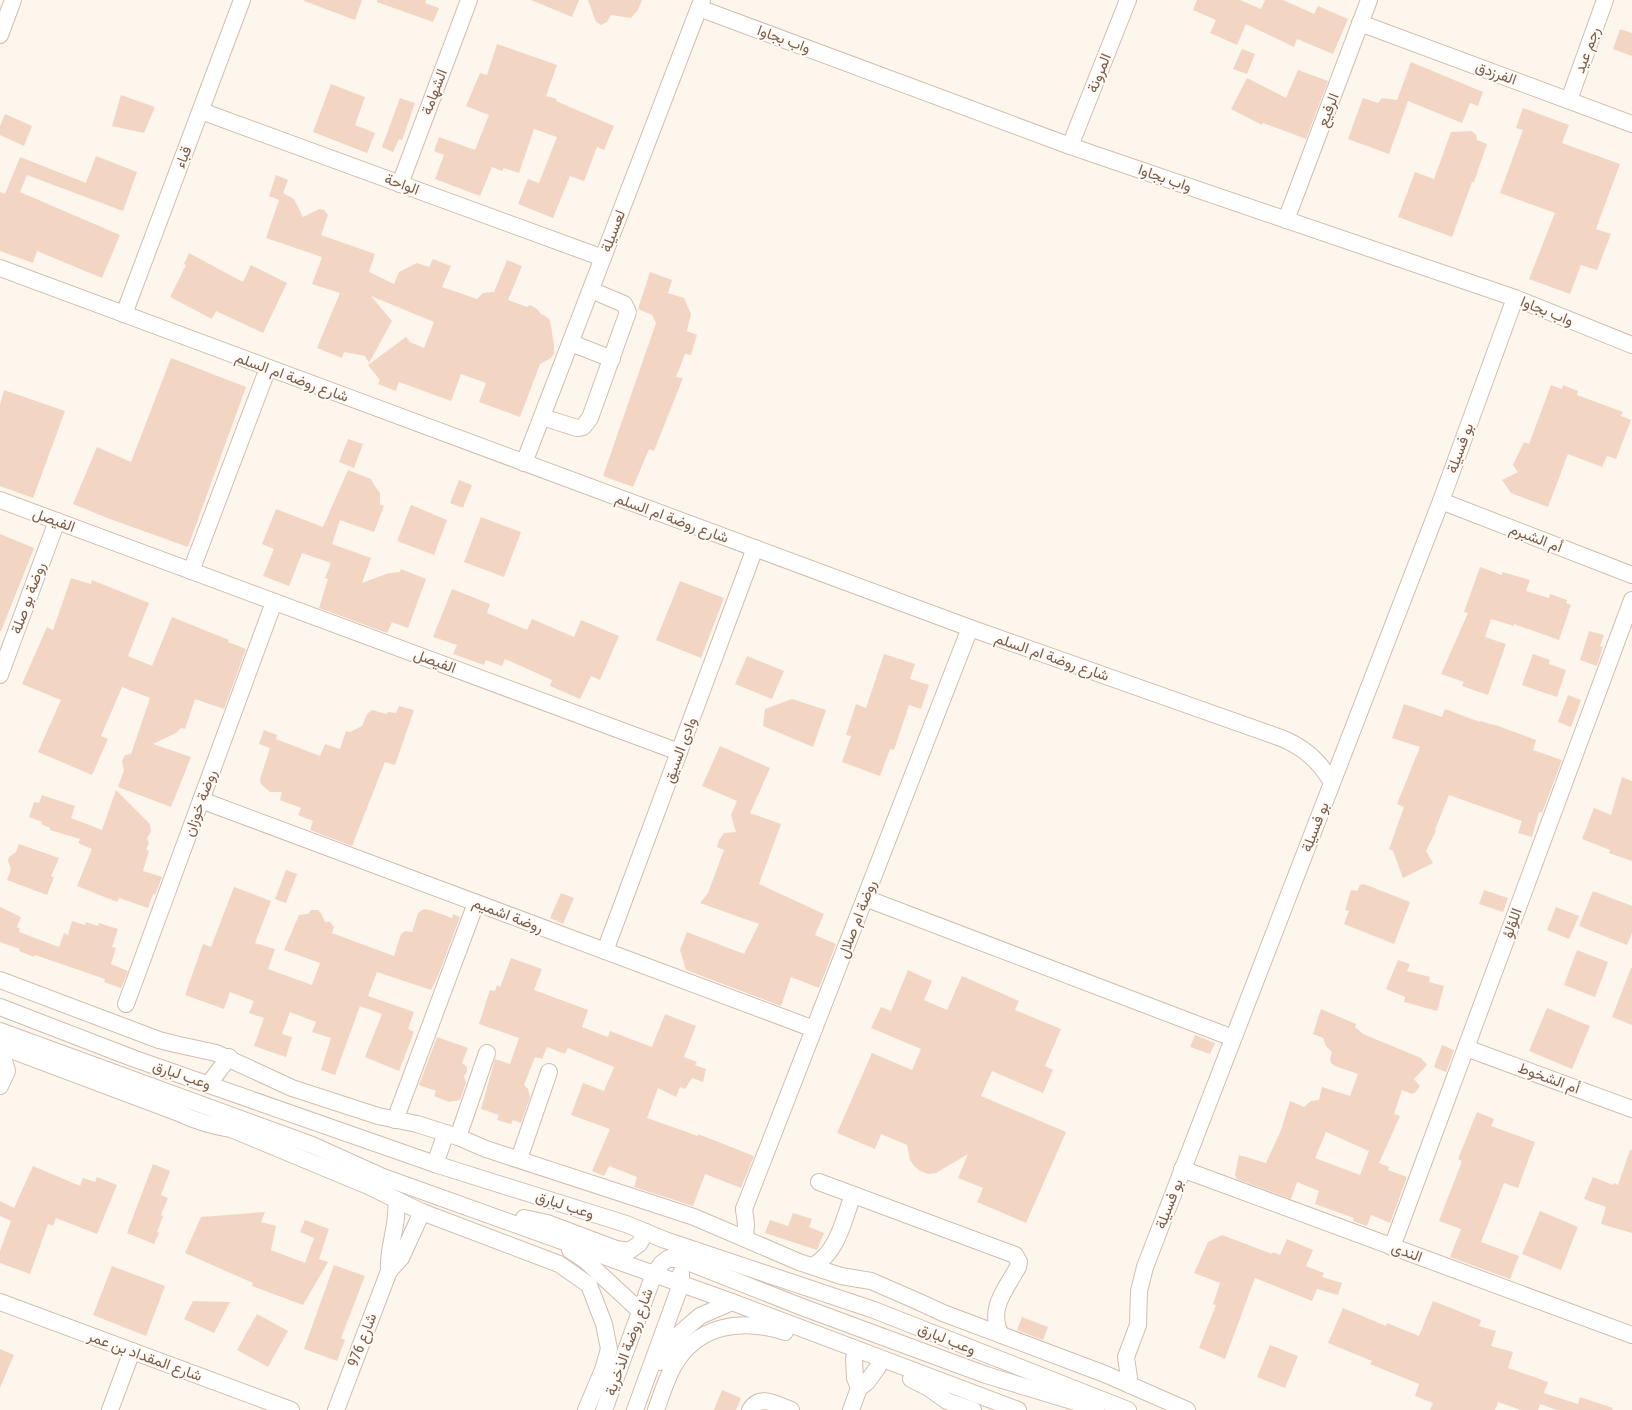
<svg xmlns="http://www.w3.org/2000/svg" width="1632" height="1410" font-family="'Roboto Condensed',Vazirmatn,sans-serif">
<rect width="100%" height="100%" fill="#fdf6ec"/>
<g fill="#f3d5c3" fill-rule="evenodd">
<polygon points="304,0 362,0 355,20 304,1"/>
<polygon points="377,0 426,0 425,3 439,8 433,22 377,2"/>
<polygon points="531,0 579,0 572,17"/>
<polygon points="588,0 642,0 638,10 631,18 611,15 607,22 601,25 596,22"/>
<polygon points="1197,0 1240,0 1261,9 1265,0 1283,0 1314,14 1318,6 1348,19 1333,54 1297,39 1294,47 1246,24 1237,45 1210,33 1216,20 1193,10"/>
<polygon points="1620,29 1632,33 1632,56 1613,49"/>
<polygon points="497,44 557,65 546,96 557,99 556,101 614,126 604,150 597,147 584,181 570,176 553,218 518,204 528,179 539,183 557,137 534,129 519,173 504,168 502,171 492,167 480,196 435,179 444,155 434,151 439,137 475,150 489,115 466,106 480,73 487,75"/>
<polygon points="1242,49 1255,54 1247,74 1233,69"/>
<polygon points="1411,62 1483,92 1478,106 1470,103 1462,123 1408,101 1389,154 1348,139 1363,98 1378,103 1382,98 1397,100"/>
<polygon points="1298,70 1328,81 1306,139 1263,123 1262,125 1231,109 1247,78 1286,98"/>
<polygon points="331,84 365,97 355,125 375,133 367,153 313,132"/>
<polygon points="121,95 155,107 144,133 112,126"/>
<polygon points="400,98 415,103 402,140 399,139 393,152 382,147"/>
<polygon points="1523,108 1569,125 1562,143 1620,164 1596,229 1611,234 1597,270 1581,265 1570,294 1529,279 1555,213 1500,193 1523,130 1516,128"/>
<polygon points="5,114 32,126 24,146 0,135 0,126"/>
<polygon points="1472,131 1476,135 1477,140 1487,144 1474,182 1472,182 1452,237 1398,217 1415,172 1434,179 1451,132"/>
<polygon points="96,156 137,172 123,211 27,175 20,192 120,235 102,278 37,251 33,263 0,251 0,192 5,194 20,157 86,183"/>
<polygon points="276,175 288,180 283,193 294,199 303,217 319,209 324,210 328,215 321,235 375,254 369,272 394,284 399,272 417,263 429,267 433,259 451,266 442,287 477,299 483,293 494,292 507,260 522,266 508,300 527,307 530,305 537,309 541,314 544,315 550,320 554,345 554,354 551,358 540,364 520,417 479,402 486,383 461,374 451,401 399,382 396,391 378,384 380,380 368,365 406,337 410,342 424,348 434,322 371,296 392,321 369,363 365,356 344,352 342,358 317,348 340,293 312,284 322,257 266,238 279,200 269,196"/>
<polygon points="189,253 243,282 251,265 287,283 263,333 216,311 212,319 170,297 186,265 184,264"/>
<polygon points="650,272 672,280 668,293 684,298 691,314 687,331 697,335 691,355 685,354 676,377 683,378 654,451 649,449 633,487 603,476 656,323 652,315 638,309"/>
<polygon points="171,358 246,387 188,547 110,519 73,504 97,447 131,462"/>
<polygon points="1551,385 1562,389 1563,385 1578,391 1577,395 1623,412 1621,416 1631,420 1616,459 1607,456 1602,467 1568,454 1548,507 1511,493 1502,480 1518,472 1513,465 1524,442 1529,444"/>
<polygon points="4,390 65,411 33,498 0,486 0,405"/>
<polygon points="348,439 363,444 354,468 339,462"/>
<polygon points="348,470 371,479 374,485 380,493 380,505 384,506 374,532 340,520 332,544 371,558 362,583 389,573 400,572 401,569 426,579 408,628 392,622 387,633 319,608 328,579 325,578 331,563 302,553 289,586 263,576 274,549 262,544 276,509 323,527"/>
<polygon points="459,480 472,485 463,508 450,503"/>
<polygon points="411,505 447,520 434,555 397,541"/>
<polygon points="481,517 521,532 504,577 464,562"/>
<polygon points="0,534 34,548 1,631 0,631"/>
<polygon points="1480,567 1502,575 1502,572 1530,580 1526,591 1549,598 1550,594 1567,600 1566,603 1571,605 1559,640 1514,624 1514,626 1491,619 1485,637 1506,644 1488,695 1462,686 1464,682 1441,674 1468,613 1464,612"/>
<polygon points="71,578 91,584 92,580 149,603 128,656 152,666 172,617 229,640 228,642 246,649 224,709 195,699 185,729 181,728 176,733 153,744 191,757 171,807 118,787 124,770 122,761 125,755 131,754 150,698 122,687 101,736 108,739 92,775 38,752 61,700 22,684 47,627 53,630"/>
<polygon points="680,581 724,598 701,658 656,640"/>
<polygon points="452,589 490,604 487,613 527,630 532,619 574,637 581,620 619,636 600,680 591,676 580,699 550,686 552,680 505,659 502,666 486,660 484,665 453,654 457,645 433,637"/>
<polygon points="1589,631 1604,635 1600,646 1603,647 1597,666 1580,660"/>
<polygon points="884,654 915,664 910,679 929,685 921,709 909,705 894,750 890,749 880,776 842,762 851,736 846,735 856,704 866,708"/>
<polygon points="1533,654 1550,660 1549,664 1566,670 1557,697 1522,685"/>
<polygon points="747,656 784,671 772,699 735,684"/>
<polygon points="1568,695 1581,700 1571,727 1558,722"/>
<polygon points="792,699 826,710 813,747 763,726 765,709"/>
<polygon points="1404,704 1442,717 1445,709 1480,722 1480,721 1498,726 1536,740 1533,750 1562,760 1542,813 1539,812 1532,837 1518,833 1522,821 1449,795 1435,830 1436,831 1426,851 1433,863 1403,878 1393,851 1389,849 1404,807 1397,804 1420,747 1392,738"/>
<polygon points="399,706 414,710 395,765 385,762 352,846 310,830 313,821 298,815 301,808 280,800 282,792 270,792 261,784 260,779 270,748 259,744 264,730 277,735 276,739 320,756 325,744 340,749 346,731 350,732 362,726 367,714 372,710 386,714 388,712 396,713"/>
<polygon points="720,746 770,768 750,813 781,824 759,884 824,914 815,935 836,944 819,988 791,977 781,1006 686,970 680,950 687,932 744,954 759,924 700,903 708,893 724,850 717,847 719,840 724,833 736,832 731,815 737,801 702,786"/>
<polygon points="1622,777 1632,781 1632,861 1609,853 1610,850 1582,839 1594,808 1611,815"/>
<polygon points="116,790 150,824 151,832 147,838 149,843 146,849 149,851 143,871 162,877 155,895 153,894 148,908 119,898 117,902 77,886 92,849 78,843 80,839 50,830 50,828 41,824 42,822 29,817 34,802 39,803 42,795 75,806 71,818 102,830"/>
<polygon points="19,844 59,858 51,876 54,877 47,895 7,880 11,869 8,861 9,857 16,852"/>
<polygon points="286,870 297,874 286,903 275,899"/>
<polygon points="1364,884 1410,902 1394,944 1344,924 1349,911 1345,910 1351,890 1357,891 1360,885"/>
<polygon points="234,887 271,901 255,943 275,949 268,969 312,985 320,963 284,950 299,915 308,914 311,910 318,910 321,913 325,922 330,922 334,927 332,933 394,956 401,934 405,931 412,932 418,913 424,909 430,910 452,918 453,914 460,917 438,976 431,990 377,972 368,996 414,1012 408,1029 414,1032 399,1071 365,1057 382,1014 360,1006 335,1075 321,1070 331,1038 312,1032 316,1022 290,1012 282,1034 292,1037 286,1057 254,1046 264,1018 249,1013 254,1001 230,992 224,1009 185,995 203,944 211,947"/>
<polygon points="1484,890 1508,898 1503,912 1479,904"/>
<polygon points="1593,891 1632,906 1632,933 1627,945 1579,926"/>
<polygon points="561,893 574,898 563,924 550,918"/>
<polygon points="0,907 21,917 17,927 20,929 19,932 59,947 64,933 68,935 72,921 85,925 86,922 98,926 99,923 118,929 112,947 116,948 111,964 128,971 121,988 104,982 105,979 35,955 34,957 19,951 20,949 0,942"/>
<polygon points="1556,907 1579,916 1569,939 1547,930"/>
<polygon points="1577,950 1608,962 1595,997 1564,985"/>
<polygon points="511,958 542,969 534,990 588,1010 582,1027 608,1037 610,1031 652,1047 665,1014 696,1026 684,1057 697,1062 695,1065 706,1069 703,1082 692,1078 685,1089 680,1087 676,1097 658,1088 647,1118 698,1136 698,1134 754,1156 741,1188 705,1174 693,1206 634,1187 637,1177 609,1166 604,1176 592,1171 610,1129 571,1115 583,1083 604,1091 614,1067 568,1048 565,1054 547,1047 542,1059 535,1057 524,1085 528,1089 530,1097 521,1123 513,1120 511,1124 497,1120 499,1115 481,1109 495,1059 510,1064 519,1038 479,1024 490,990 495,991 497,985 500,987"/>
<polygon points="1398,960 1410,964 1407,971 1430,977 1429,982 1444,986 1437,1011 1404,1002 1405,997 1386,989"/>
<polygon points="1631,968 1632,968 1632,1025 1612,1017"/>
<polygon points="908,970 932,981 924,1000 947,1010 962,976 1019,1001 1015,1010 1061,1029 1045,1066 1053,1070 1043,1093 992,1071 981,1096 1066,1132 1026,1223 977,1202 983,1188 958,1178 968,1154 936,1173 928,1174 920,1171 914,1166 910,1160 907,1145 881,1134 875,1149 837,1133 872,1053 912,1070 921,1049 871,1028 881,1007 891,1011"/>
<polygon points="1547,1008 1590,1026 1572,1069 1529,1051"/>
<path d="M1321,1009L1356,1024L1355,1027L1363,1034L1421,1058L1427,1065L1414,1079L1420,1086L1416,1092L1412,1094L1402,1090L1394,1114L1400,1116L1379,1163L1389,1167L1388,1170L1407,1177L1390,1223L1371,1215L1367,1226L1353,1221L1354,1218L1315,1204L1319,1191L1297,1182L1291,1199L1237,1179L1235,1175L1239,1155L1266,1163L1281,1130L1290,1101L1304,1107L1311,1101L1319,1100L1322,1087L1350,1096L1358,1074L1335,1066L1331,1063L1330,1059L1332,1052L1326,1046L1323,1038L1313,1034ZM1326,1132L1369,1151L1360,1175L1315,1158Z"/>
<polygon points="1195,1035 1215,1043 1210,1054 1190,1047"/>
<polygon points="437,1037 468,1048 462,1063 467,1067 467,1072 464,1076 466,1083 460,1100 449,1102 434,1096 436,1091 419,1085"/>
<polygon points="1442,1045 1454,1050 1446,1072 1434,1067"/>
<polygon points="1477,1112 1494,1119 1491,1126 1535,1142 1518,1188 1504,1183 1481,1242 1519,1256 1510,1279 1450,1257 1461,1229 1439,1221 1462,1161 1458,1159"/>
<polygon points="1630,1150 1632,1150 1632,1233 1601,1224 1606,1207 1584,1199 1593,1177 1613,1185 1614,1183 1618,1185"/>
<polygon points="153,1164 170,1171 161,1195 168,1198 161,1215 163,1216 157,1232 159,1233 154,1244 127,1233"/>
<polygon points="33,1166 80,1186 83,1178 95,1182 97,1177 117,1185 97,1234 56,1218 53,1226 48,1224 30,1274 0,1263 0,1251 11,1221 0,1216 0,1201 14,1208"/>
<polygon points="1540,1211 1578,1227 1561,1270 1522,1254"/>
<polygon points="265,1212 261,1222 276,1226 271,1250 305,1263 314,1238 300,1232 305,1220 329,1229 319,1259 328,1262 303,1305 252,1286 253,1283 185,1253 201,1217"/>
<polygon points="793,1213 812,1219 809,1227 824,1233 817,1250 765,1233 770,1220 788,1226"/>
<polygon points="1222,1235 1272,1254 1273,1252 1280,1255 1287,1239 1313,1250 1306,1266 1324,1273 1322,1277 1342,1283 1338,1295 1317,1289 1312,1301 1255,1278 1225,1359 1199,1348 1216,1305 1213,1304 1220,1283 1194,1273 1208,1242"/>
<polygon points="334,1265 365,1276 341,1338 345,1340 337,1361 304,1349"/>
<polygon points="112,1266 165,1286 146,1336 93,1315"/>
<polygon points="193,1301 230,1302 214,1333 184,1319"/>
<polygon points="1433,1301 1481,1320 1479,1326 1496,1331 1491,1346 1513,1352 1508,1368 1548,1382 1544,1393 1578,1404 1580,1397 1613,1408 1612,1410 1557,1410 1540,1404 1538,1410 1521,1410 1498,1402 1495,1410 1430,1410 1433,1403 1415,1396 1419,1384 1370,1364 1372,1361 1328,1343 1343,1308 1386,1326 1387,1323 1419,1336"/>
<polygon points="257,1314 288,1331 268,1367 237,1350"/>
<polygon points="1022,1317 1048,1327 1043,1340 1017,1330"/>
<polygon points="1270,1345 1298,1356 1285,1388 1257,1377"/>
<polygon points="0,1349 14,1355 0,1388"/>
<polygon points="722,1390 741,1398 736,1410 714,1410"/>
</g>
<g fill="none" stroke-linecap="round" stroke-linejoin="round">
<g stroke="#d1beb0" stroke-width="18">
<g id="minor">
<polyline points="699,8 1070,146 1515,298 1632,345"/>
<polyline points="1360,23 1632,124"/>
<polyline points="0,35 13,0"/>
<polyline points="1569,100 1605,0"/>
<polyline points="201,111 603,258"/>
<polyline points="1070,146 1128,0"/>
<polyline points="400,184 469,0"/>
<polyline points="1286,220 1369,0"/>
<path d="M0,268L970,628L1281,738C1304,747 1320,761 1332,783"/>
<polyline points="124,314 242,0"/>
<polyline points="571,343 612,359"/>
<polyline points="542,417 577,428 583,427 590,418 628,312 624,304 591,290"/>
<polyline points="524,463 702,0"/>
<polyline points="0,500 679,752"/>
<polyline points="1441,501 1632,575"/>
<polyline points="191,571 268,368"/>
<polyline points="0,675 57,521"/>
<polyline points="201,800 814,1029"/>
<polyline points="865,898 1233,1038"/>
<polyline points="605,951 755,548"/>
<polyline points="0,980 159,1040 175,1044 216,1053 292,1088 378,1116 417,1124 458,1137 486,1149 694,1217 799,1262 841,1276 871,1281 917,1301 943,1313 1105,1374 1187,1410"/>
<polyline points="126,1004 274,602"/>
<polyline points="0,1007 135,1059 435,1164 626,1224 665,1240 874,1310 1128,1410"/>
<polyline points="0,1031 312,1145 383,1177 732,1302 1018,1410"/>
<path d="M0,1046L179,1113C196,1121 212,1126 231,1129L366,1185L422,1212L559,1264L589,1285L604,1324L609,1349L603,1370L586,1410"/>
<polyline points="0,1047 7,1071 0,1086"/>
<polyline points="1466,1048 1632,1109"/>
<polyline points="208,1085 229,1057"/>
<polyline points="395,1120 476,903"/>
<polyline points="458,1137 487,1053"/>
<polyline points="519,1159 549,1072"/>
<polyline points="435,1164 446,1133"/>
<polyline points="1182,1169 1632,1335"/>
<path d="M819,1182L1015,1255L1019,1262L1018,1267C1006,1289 987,1309 1001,1335"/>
<polyline points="744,1209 970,628"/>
<polyline points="744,1209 746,1224 745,1238"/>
<polyline points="524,1218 547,1223 616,1249 629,1251 639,1244 646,1232"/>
<polyline points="1392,1247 1632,600"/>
<polyline points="570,1250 585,1260 641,1312"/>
<path d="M813,1266C838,1252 843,1221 853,1195"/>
<polyline points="389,1271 401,1258 422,1212"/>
<polyline points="0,1302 291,1410"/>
<polyline points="854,1358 855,1378 859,1388"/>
<polyline points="659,1362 679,1334 700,1316 732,1302"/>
<polyline points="911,1379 927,1387 947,1401 973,1410"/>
<polyline points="1130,1385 1126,1357 1138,1325 1139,1291 1145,1267 1441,501 1515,298"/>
<polyline points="110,1410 132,1351"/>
<path d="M336,1410L389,1271C387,1247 399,1225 396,1200"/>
<polyline points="604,1410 654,1274 662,1263 669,1258 685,1261 802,1307 986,1375 1082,1404 1097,1406"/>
<polyline points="635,1410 681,1284 681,1273"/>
<path d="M656,1410C661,1396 666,1380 673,1367C697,1324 742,1318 785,1332"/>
<path d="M750,1410C760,1393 777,1405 791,1410"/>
<polyline points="851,1410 859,1388 867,1382 878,1367"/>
</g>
</g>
<use href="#minor" stroke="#fff" stroke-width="16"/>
</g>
<g text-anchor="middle" stroke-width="4" stroke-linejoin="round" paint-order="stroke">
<g font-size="15" fill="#7a5c4d" stroke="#fffaf3">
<text transform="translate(784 39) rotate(20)" y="5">واب بجاوا</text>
<text transform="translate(1587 50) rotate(-70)" y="5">رجم عيد</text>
<text transform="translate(1099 73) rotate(-68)" y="5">المرونة</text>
<text transform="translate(1496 73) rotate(20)" y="5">الفرزدق</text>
<text transform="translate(434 92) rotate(-69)" y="5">الشهامة</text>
<text transform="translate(1328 110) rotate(-69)" y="5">الرفيع</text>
<text transform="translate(183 157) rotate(-69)" y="5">قباء</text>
<text transform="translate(1165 178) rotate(19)" y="5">واب بجاوا</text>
<text transform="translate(402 184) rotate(20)" y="5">الواحة</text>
<text transform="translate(613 231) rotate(-69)" y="5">لعسيلة</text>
<text transform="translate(1547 311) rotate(22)" y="5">واب بجاوا</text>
<text transform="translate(292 377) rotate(20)" y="5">شارع روضة ام السلم</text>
<text transform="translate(1460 448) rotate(-70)" y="5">بو فسيلة</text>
<text transform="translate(672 518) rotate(20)" y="5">شارع روضة ام السلم</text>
<text transform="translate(54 520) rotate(20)" y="5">الفيصل</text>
<text transform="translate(1536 538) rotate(21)" y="5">أم الشبرم</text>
<text transform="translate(28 598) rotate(-70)" y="5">روضة بو صلة</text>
<text transform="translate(1052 657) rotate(19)" y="5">شارع روضة ام السلم</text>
<text transform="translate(435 661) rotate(20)" y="5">الفيصل</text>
<text transform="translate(680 750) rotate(-70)" y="5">وادى السيق</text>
<text transform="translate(200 803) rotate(-70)" y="5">روضة خوزان</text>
<text transform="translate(1315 827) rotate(-69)" y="5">بو فسيلة</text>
<text transform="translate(508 915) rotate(21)" y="5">روضة اشميم</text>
<text transform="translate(857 919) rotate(-69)" y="5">روضة ام صلال</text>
<text transform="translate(1512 923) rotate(-70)" y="5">اللؤلؤ</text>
<text transform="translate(182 1075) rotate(19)" y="5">وعب لبارق</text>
<text transform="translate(1549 1078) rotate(20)" y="5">أم الشخوط</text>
<text transform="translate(1169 1204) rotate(-69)" y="5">بو فسيلة</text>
<text transform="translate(565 1205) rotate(18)" y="5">وعب لبارق</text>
<text transform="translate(1407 1252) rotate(20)" y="5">الندى</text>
<text transform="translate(947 1339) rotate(22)" y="5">وعب لبارق</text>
<text transform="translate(362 1340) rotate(-69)" y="5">شارع 976</text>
<text transform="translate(629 1342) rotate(-70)" y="5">شارع روضة الذخرية</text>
<text transform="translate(145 1356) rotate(20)" y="5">شارع المقداد بن عمر</text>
</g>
</g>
</svg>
